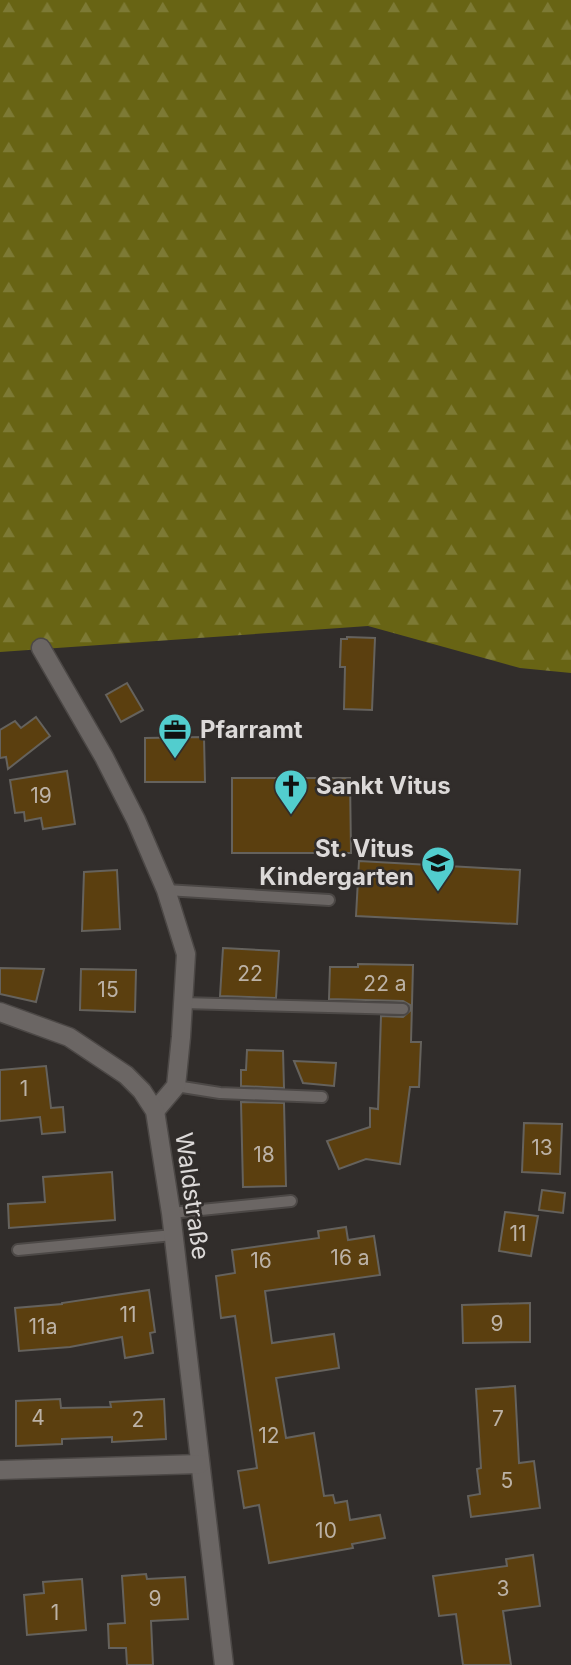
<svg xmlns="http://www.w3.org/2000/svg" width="571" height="1665" font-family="Inter,sans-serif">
<defs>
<pattern id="forest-firs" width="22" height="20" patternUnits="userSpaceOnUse" patternTransform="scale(1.75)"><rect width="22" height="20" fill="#686414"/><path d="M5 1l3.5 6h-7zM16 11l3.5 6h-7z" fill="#7d7a35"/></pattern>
</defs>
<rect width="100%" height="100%" fill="#312d2b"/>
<polygon fill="url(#forest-firs)" points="0,0 571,0 571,673 520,668 368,626 0,652"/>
<g fill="#5b3f0f" stroke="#65625d" stroke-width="2">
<polygon points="347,637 375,638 372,710 344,709 345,667 340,667 341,639 347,639"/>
<polygon points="127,683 143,710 121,722 106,695"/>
<polygon points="36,717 50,736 8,769 6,757 0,758 0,730 15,721 21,728"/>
<polygon points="204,737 205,782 145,782 145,738"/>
<polygon points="67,771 75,824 43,829 41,818 25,821 24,812 15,813 10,780"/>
<polygon points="232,778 350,778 351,853 232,853"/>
<polygon points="359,861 520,870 517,924 356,916"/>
<polygon points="117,870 120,929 82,931 84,872"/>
<polygon points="223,948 279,951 276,998 220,996"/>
<polygon points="358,964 413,965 411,1042 421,1042 419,1087 410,1087 400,1164 366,1159 339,1169 327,1141 370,1127 370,1108 378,1109 381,1016 403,1017 411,1010 410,1005 403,1001 329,999 330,967 358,967"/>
<polygon points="0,968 44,969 36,1002 0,994"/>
<polygon points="81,969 136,970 135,1012 80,1010"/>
<polygon points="247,1050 283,1051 284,1088 241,1086 241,1070 246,1070"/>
<polygon points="294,1061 336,1063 334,1086 303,1083"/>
<polygon points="46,1066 51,1108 63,1107 65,1132 42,1134 40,1117 0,1121 0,1070"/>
<polygon points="241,1102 284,1103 286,1186 243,1187"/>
<polygon points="524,1123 562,1124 560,1174 522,1172"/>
<polygon points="112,1172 115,1220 9,1228 8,1204 45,1202 43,1177"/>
<polygon points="542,1190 565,1193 563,1213 539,1210"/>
<polygon points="505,1212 538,1216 531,1256 499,1251"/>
<polygon points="346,1227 348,1240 374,1236 380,1275 265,1291 272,1343 334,1334 339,1368 276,1378 286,1438 314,1433 324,1496 333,1495 335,1503 347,1501 350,1520 380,1515 385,1538 352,1544 353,1548 269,1563 259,1505 244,1508 238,1471 257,1468 235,1316 221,1318 216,1276 235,1273 232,1250 319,1238 318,1231"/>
<polygon points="149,1290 155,1332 150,1333 153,1353 125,1358 122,1337 70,1347 19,1351 15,1308 62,1304 62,1303"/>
<polygon points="530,1303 530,1342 463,1343 462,1305"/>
<polygon points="515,1386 519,1463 534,1461 540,1508 471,1517 468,1496 480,1494 477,1469 481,1468 476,1389"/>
<polygon points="60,1399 61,1408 111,1407 110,1402 164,1399 166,1439 112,1442 112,1437 62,1439 62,1444 16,1446 16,1401"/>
<polygon points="533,1555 540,1606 503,1611 511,1665 463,1665 456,1614 439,1616 433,1576 507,1566 506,1559"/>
<polygon points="146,1574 147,1579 185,1577 188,1619 151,1621 153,1665 127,1665 126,1648 109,1648 108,1624 125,1623 122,1576"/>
<polygon points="82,1579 86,1630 27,1635 24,1595 44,1593 43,1582"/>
</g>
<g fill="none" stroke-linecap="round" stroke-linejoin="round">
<g stroke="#4c4846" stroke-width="14">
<g id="service">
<polyline points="166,890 329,900"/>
<polyline points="183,1003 403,1009"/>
<polyline points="176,1086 220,1093 322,1097"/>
<polyline points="171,1213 291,1201"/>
<polyline points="18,1250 173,1235"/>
</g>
</g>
<g stroke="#4c4846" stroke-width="21">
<g id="minor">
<polyline points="41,648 104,757 136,820 166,890 186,954 181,1037 176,1086 155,1111"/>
<polyline points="0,1012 69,1037 126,1075 142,1091 155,1111 171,1213 224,1665"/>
<polyline points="0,1470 200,1464"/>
</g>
</g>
<use href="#service" stroke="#6b6664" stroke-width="10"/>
<use href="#minor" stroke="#6b6664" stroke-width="18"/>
</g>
<defs>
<g id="office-pin" transform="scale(1.75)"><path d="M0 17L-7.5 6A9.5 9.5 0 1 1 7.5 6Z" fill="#52cdce" stroke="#312d2b"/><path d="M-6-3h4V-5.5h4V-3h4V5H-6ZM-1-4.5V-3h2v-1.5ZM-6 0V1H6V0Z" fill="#111"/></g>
<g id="church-pin" transform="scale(1.75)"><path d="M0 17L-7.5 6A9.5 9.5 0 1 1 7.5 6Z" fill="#52cdce" stroke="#312d2b"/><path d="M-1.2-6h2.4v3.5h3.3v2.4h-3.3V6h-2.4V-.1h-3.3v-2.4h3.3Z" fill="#111"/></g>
<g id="school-pin" transform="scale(1.75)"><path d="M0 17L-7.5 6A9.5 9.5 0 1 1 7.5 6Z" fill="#52cdce" stroke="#312d2b"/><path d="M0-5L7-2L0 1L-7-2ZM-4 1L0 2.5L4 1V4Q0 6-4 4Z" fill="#111"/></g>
</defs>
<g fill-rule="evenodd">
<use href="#office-pin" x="175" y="730"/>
<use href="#church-pin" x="291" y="786"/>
<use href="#school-pin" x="438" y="863"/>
</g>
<g text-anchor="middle" stroke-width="5" stroke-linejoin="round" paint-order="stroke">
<g font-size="21" fill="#bcb2a6">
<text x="41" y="803">19</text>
<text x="250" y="981">22</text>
<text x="385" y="991">22 a</text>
<text x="108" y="997">15</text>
<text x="24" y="1096">1</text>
<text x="542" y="1155">13</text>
<text x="264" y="1162">18</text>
<text x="518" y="1241">11</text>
<text x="350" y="1265">16 a</text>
<text x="261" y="1268">16</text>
<text x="128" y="1322">11</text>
<text x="497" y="1331">9</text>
<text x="43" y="1334">11a</text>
<text x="38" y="1425">4</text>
<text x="498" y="1426">7</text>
<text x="138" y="1427">2</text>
<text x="269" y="1443">12</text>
<text x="507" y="1488">5</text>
<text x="326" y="1538">10</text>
<text x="503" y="1596">3</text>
<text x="155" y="1606">9</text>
<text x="55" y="1620">1</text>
</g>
<g font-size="24" font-weight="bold" fill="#dcd9d8" stroke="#312d2b" text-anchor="start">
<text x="200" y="738">Pfarramt</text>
<text x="316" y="794">Sankt Vitus</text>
<text x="414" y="857" text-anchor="end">St. Vitus<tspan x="414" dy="28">Kindergarten</tspan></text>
</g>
<g font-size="24" fill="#dcd9d8" stroke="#312d2b">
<text transform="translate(192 1196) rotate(82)" y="8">Waldstraße</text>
</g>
</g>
</svg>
